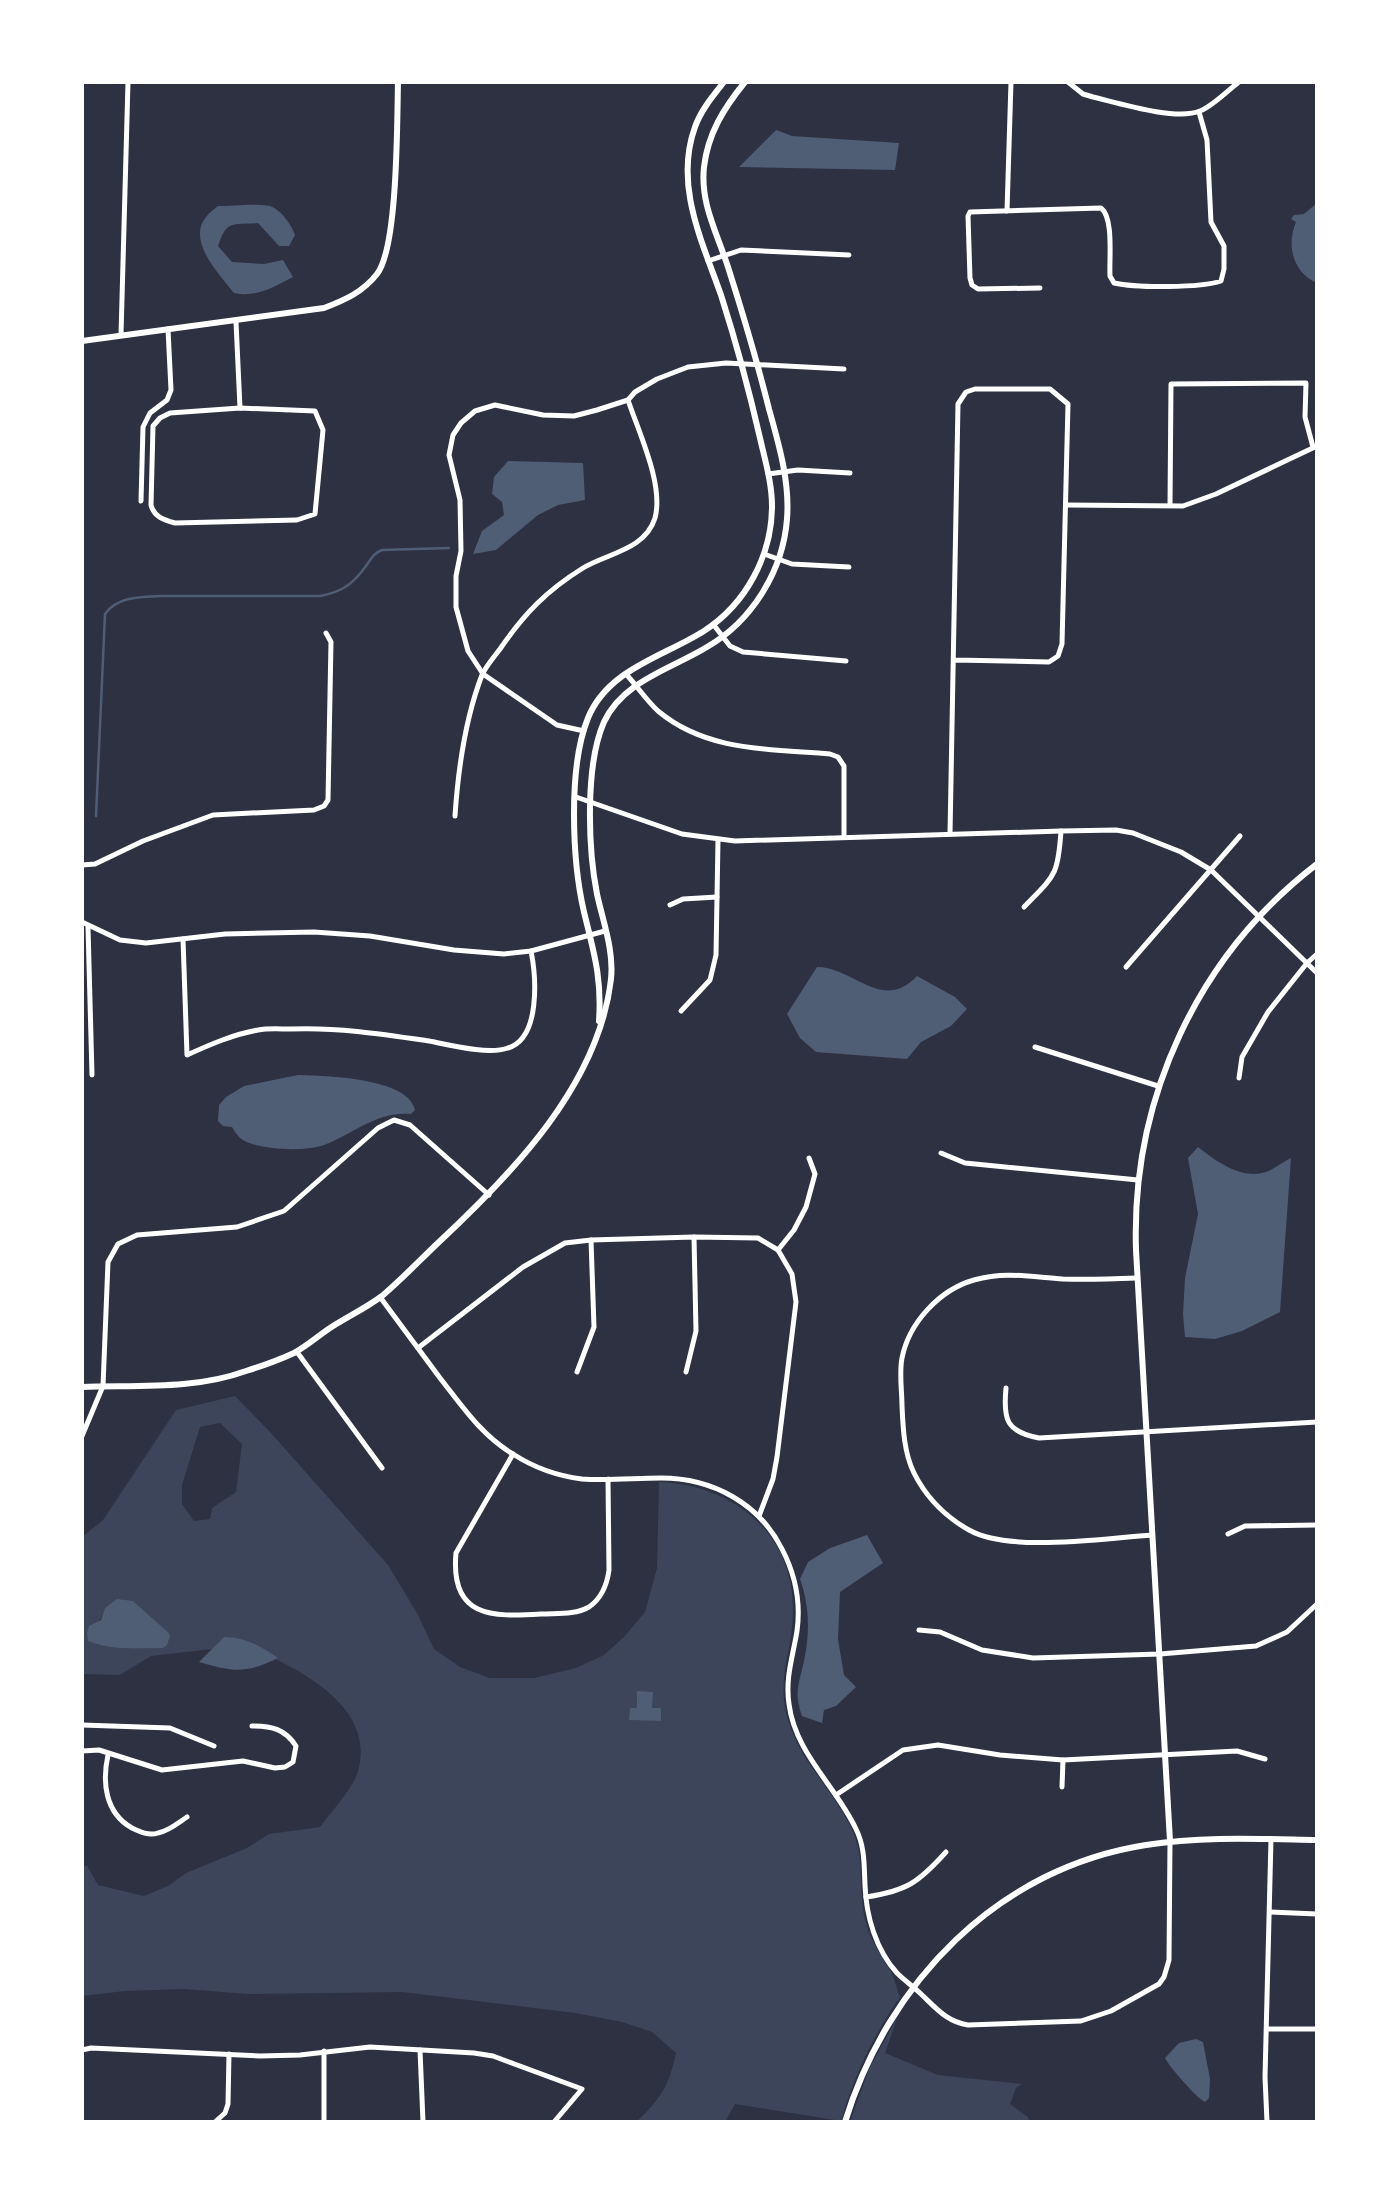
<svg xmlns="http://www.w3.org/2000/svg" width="1399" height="2204" font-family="Rubik,sans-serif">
<rect width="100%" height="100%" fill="#2d3142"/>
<g fill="#3c4559" fill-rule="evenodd">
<path d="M235,1396L271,1433L388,1565L417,1613L434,1649L460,1667L490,1678H534L576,1668L604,1655L624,1637L645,1612L657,1568L659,1482C734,1485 795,1534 793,1614C792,1655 775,1680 789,1723C802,1764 836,1793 853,1832C866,1862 857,1895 867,1926C872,1943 882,1957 891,1972C895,1980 897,1989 900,1997C873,2036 854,2076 841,2121L735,2104L725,2122H636C661,2099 669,2085 676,2053L652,2032L622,2022L575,2013L402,1992L248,1994L184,1989L125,1991L82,1996V1866H87L98,1885L144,1896L170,1885L186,1873L247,1848L269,1834L320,1827C330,1813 351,1791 357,1774C382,1699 277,1658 224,1637L212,1649L151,1656L120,1675L82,1674V1537L103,1520L176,1410ZM220,1423L242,1444L236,1492L212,1508L210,1519L194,1521L182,1504V1485L200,1427ZM133,1601L168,1632L163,1648C136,1648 114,1650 89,1641L106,1608Z"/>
<polygon points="898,2016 885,2053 938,2075 1022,2084 1016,2088 1010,2104 1028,2117 1029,2122 850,2122 869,2069"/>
</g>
<g fill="#4f5d75">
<polygon points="776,130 792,136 899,143 895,170 739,167"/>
<path d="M1317,203V283C1293,273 1286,245 1296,222L1291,219L1294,215L1304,214Z"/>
<path d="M218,206C232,206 257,203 270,206C280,209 292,225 295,235L289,246H279L258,223C232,225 227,219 218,246L232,262L264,264L283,260L293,277C274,287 256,298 234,293C220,275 186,241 206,217C209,213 214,209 218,206Z"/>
<polygon points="508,461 583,463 585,500 558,505 538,515 496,550 473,554 482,531 504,515 502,502 492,494 494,477"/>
<path d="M817,967C854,967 882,1013 917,976L955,997L967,1009L951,1026L921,1042L907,1059L816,1052L800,1038L787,1014Z"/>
<path d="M298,1075C324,1076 408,1077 415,1110L411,1114C376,1111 354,1134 324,1145C306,1152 259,1150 243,1140C238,1137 235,1132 232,1127L223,1126L218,1121L219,1105L226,1097L244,1086Z"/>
<path d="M1198,1147C1216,1161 1241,1180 1266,1172C1274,1169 1283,1162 1291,1158L1280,1312L1242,1331L1215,1339L1185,1337L1183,1314L1185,1278L1198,1214L1188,1158Z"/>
<path d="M867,1535L883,1563L840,1592L838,1639L844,1675L856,1687L836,1706L824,1710L822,1723L802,1716C793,1689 800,1683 805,1656C810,1630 809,1604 800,1579L808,1562L830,1548Z"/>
<path d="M117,1599L133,1601L168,1632L170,1636L167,1645L163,1648C137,1648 113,1651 88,1641L87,1633L89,1626L101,1620L105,1608Z"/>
<path d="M224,1637C245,1637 261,1646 278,1658C245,1674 234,1672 199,1662Z"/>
<polygon points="637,1691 653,1692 652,1708 661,1708 661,1721 629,1720 630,1708 637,1708"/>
<path d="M1196,2039L1203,2042L1210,2079L1209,2098L1205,2102C1197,2099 1168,2065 1165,2058L1179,2043Z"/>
</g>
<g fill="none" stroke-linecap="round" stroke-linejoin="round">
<path stroke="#4f5d75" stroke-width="2.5" d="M96,816L105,614C118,596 141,597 162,596H320C342,592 353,584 366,566C371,559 374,553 382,550L449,548"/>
<g stroke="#fff" stroke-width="5">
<path d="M1068,82L1083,94L1093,97C1118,103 1176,121 1200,111C1213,106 1227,91 1239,82"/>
<polyline points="1007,211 1011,82"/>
<polyline points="708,261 741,250 849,255"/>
<path d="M1040,288L978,289L972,285L970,278L968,216L970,212L1101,208C1114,218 1109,259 1110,276L1114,283C1136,288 1201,288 1221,281L1224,269V246L1211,222L1207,140L1199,112"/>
<polyline points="236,322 240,408"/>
<polyline points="121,335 128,82"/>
<path d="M240,408L315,411L323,430L315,514L297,520L175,523C164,520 154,517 151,505L153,426L160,418L170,413Z"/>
<polyline points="768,474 798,470 850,473"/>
<polyline points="141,501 143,427 150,413 167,400 171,390 168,329"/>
<polyline points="1066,505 1183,506 1216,494 1317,446"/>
<polyline points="1170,505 1171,384 1306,383 1305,417 1313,447"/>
<polyline points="764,554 792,564 849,567"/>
<polyline points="713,624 730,646 743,652 846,661"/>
<path d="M626,674C637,686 646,700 658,711C707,752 770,749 830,754L838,757L844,766V837"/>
<polyline points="584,731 557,725 483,674 468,651 456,607 456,576 461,551 460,500 449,455 453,435 461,423 475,411 495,405 543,415 574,416 597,410 628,400 635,392 657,379 688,367 726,363 844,369"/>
<polyline points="576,797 682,834 735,841 1061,831 1116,830 1133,833 1181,852 1211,870 1317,973"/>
<path d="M455,816C458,771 465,719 482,675C486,666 494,657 500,649C524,614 546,591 583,568C608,553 645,550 655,518C664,485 639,433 628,400"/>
<polyline points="950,834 958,404 966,392 975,389 1050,389 1068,404 1062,644 1058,656 1049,662 955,660"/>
<polyline points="82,865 95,864 143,841 213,815 314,810 324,806 328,800 331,642 326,633"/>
<polyline points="670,905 683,899 717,897"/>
<path d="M1024,907C1055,875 1058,876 1061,831"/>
<polyline points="82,922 120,940 146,943 225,934 314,932 370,936 454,950 504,954 531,951 605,931"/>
<polyline points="88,927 92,1075"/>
<path d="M183,939L187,1055C209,1045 234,1034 258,1030C268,1028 280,1029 290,1029C337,1027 382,1034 429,1041C450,1045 488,1055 508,1048C541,1038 536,976 531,951"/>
<polyline points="1126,967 1240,836"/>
<polyline points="681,1011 710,980 716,955 718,840"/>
<polyline points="1035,1047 1158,1086"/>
<polyline points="1239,1078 1242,1057 1268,1012 1307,963 1317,954"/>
<polyline points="941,1153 965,1163 1138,1180"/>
<polyline points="778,1250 794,1230 806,1207 815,1174 809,1158"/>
<path d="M1137,1278C1113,1279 1088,1280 1063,1279C1031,1277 1006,1271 974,1280C939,1290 909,1323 902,1358C899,1373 902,1391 902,1406C903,1428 904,1453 914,1473C926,1497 946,1517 969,1530C1010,1553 1104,1538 1152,1535"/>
<path d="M380,1297C400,1324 420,1351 440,1378C462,1406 482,1436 513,1454C533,1467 558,1476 582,1479C608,1481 635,1478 661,1478C712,1478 759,1503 782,1549C795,1574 801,1602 797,1631C793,1656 785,1678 789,1704C795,1753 836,1786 856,1829C865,1847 864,1865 865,1885C866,1916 876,1950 897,1973C905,1981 914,1987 921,1994C936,2008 947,2022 968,2025L1081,2021L1111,2011L1159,1984L1164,1977L1169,1960L1170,1841"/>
<polyline points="418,1348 523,1267 565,1243 591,1240 694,1237 758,1238 778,1250 792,1274 796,1302 777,1457 773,1479 759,1516"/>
<polyline points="297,1352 382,1468"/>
<polyline points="577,1372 594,1327 591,1240"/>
<polyline points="686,1372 696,1331 694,1237"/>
<path d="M1006,1388C1003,1419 1006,1432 1039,1438L1317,1422"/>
<polyline points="82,1436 103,1386 108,1262 118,1244 137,1235 237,1227 284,1211 378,1128 394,1120 410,1125 489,1195"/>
<path d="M513,1454L456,1553C450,1618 492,1617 541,1614C557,1613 575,1615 589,1607C602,1598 607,1585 609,1570L608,1479"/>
<polyline points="1228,1534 1245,1526 1317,1525"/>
<polyline points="919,1630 940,1632 982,1650 1033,1658 1160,1654 1256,1646 1287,1632 1317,1604"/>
<polyline points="82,1725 170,1728 214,1746"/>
<path d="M82,1751L99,1750L162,1770L243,1761L275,1768L285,1767L293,1762L296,1746C285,1729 272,1726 252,1726"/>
<path d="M108,1755C102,1782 105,1813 132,1828C140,1832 149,1836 158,1833C169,1831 178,1823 187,1817"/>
<polyline points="1062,1787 1063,1760"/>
<polyline points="836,1795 903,1750 938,1745 1000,1755 1063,1760 1237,1751 1265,1759"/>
<path d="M866,1897C907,1891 919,1882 946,1852"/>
<polyline points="1270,1912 1317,1914"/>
<polyline points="1267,2029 1316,2029"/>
<polyline points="82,2050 91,2048 260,2056 300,2055 370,2047 474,2053 493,2056 582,2089 554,2122"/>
<polyline points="420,2050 423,2122"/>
<polyline points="215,2122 225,2113 228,2104 229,2054"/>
<polyline points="324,2122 324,2051"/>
<polyline points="1267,2122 1265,2077 1271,1839"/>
</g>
<g stroke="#fff" stroke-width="6">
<path d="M82,341L324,308C345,300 363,292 377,274C398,247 397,121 398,82"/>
<path d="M599,1021C602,978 594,953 584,912C572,860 568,767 588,718C608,669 663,657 704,631C746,604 772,555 772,506C772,483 765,460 760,438C749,390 736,342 721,295C702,241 674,185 695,127C701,110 713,96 724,82"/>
<path d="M82,1387C136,1385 194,1390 246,1371C262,1366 279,1360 294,1353C307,1346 318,1336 330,1328C347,1317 366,1308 382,1296C402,1279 420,1260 439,1242C513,1173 599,1084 611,979C614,950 603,922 597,894C588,848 585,765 604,722C623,681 671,669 707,647C752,621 783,571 787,519C790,482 779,445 769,409C757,361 743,314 728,267C717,233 700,203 704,167C708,133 724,108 745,82"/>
<path d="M1170,1841L1136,1250C1131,1100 1197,956 1317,864"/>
<path d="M845,2122C888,1982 998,1868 1146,1845C1202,1836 1261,1839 1317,1840"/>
</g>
</g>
<rect width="1399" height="2204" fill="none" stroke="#ffffff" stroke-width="168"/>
</svg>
